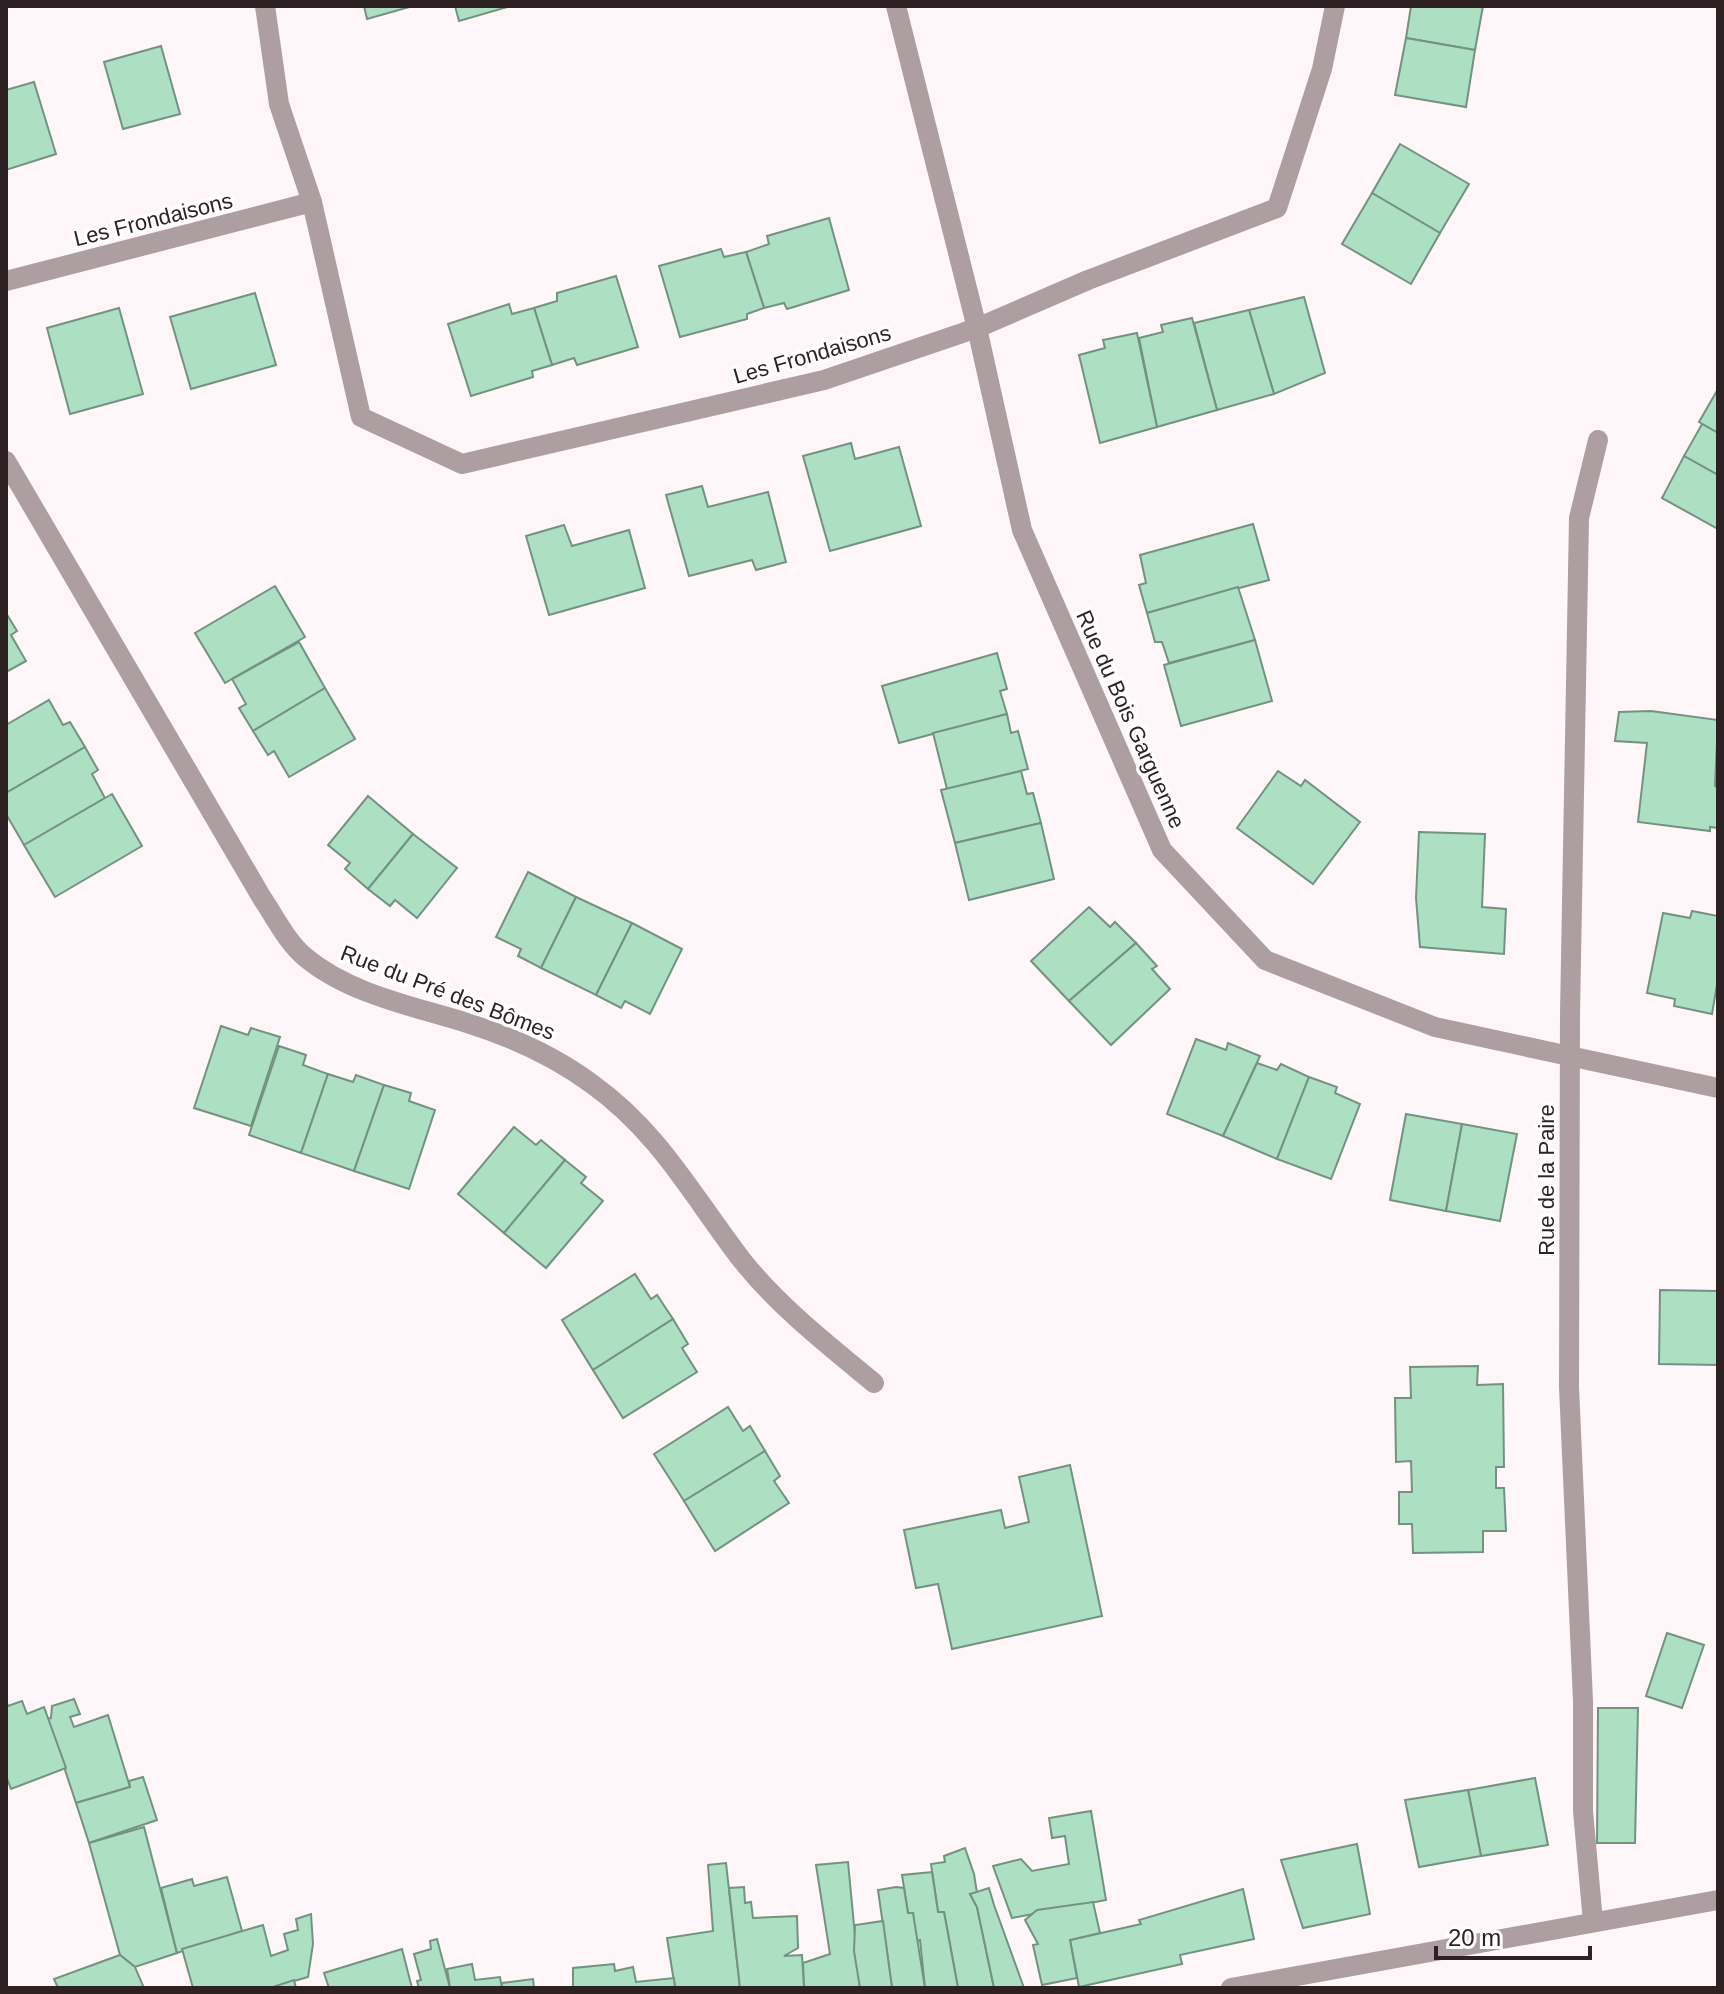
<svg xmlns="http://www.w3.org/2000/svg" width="1724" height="1994" font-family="Arial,sans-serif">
<rect width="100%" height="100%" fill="#fef6f8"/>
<g fill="#addfc3" stroke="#749281" stroke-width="2">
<polygon points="364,6 413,6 367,19"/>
<polygon points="455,6 511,6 459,21"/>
<polygon points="1411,6 1483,6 1475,50 1406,38"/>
<polygon points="1406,38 1475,50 1466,107 1395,95"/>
<polygon points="161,46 180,114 123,129 104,62"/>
<polygon points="34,82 56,154 6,170 6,90"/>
<polygon points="1400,144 1469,184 1440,233 1372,193"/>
<polygon points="1372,193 1440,233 1411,284 1342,244"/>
<polygon points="829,218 849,290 787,309 784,303 764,308 746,252 769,244 767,236"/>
<polygon points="721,249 724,257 746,252 764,308 747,314 747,319 680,337 659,266"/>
<polygon points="616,276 638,347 577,365 574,358 552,365 534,308 557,301 557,293"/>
<polygon points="255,293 276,365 191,389 170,317"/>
<polygon points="1304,297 1325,373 1274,394 1249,310"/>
<polygon points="509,304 512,314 534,308 552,365 532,371 533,377 471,396 448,324"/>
<polygon points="119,308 143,394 70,414 47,328"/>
<polygon points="1249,310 1274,394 1217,410 1194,323"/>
<polygon points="1192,318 1217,410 1157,427 1139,338 1163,332 1161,325"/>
<polygon points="1137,333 1157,427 1100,443 1079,355 1105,348 1103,340"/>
<polygon points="1718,389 1718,433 1699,422"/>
<polygon points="1702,424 1718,433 1718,475 1684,456"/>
<polygon points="851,443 855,459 899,447 921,526 830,551 803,456"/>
<polygon points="1684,456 1718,475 1718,529 1662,498"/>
<polygon points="702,486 708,507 768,492 786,562 756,570 752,560 689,576 666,495"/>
<polygon points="1253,524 1269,580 1147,613 1139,585 1146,583 1140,555"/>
<polygon points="564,525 572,546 629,530 645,588 549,615 526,536"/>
<polygon points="275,586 305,637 225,683 195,633"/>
<polygon points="1238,587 1255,640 1169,663 1162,642 1155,642 1147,613"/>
<polygon points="6,613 17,631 11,635 26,661 6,672"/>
<polygon points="1255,640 1272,701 1181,726 1164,665"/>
<polygon points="299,642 325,688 253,731 239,708 246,704 232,679"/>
<polygon points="997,653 1007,689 1000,691 1007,714 899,743 882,686"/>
<polygon points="325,688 355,739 289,777 274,751 268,755 253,731"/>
<polygon points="49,700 63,725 70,722 85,747 6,793 6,725"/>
<polygon points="1651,711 1718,720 1715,786 1718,787 1718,828 1710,827 1710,831 1638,822 1647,743 1615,741 1619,712"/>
<polygon points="1007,714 1011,733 1018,731 1028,769 947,789 933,733"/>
<polygon points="85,747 98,770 92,774 105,798 24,845 6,814 6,793"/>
<polygon points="1021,771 1027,794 1033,793 1041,823 955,843 941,790"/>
<polygon points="1278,771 1301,786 1305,780 1360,822 1313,884 1237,828"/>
<polygon points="112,794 142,846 55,897 24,845"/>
<polygon points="368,796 413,834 368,889 345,869 350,863 328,845"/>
<polygon points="1041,823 1054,879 969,900 955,843"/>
<polygon points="1419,832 1485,834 1482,907 1506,909 1504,954 1420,947 1416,898"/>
<polygon points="413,834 457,868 417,918 395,900 390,906 368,889"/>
<polygon points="528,872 576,897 541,968 518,956 521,949 496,937"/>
<polygon points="576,897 632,923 596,995 541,968"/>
<polygon points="1089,907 1110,927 1115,922 1136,943 1069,1001 1031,961"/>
<polygon points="1692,911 1718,916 1718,979 1712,1014 1674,1006 1675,999 1647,993 1663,913 1690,918"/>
<polygon points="632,923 682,949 650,1014 625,1001 621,1008 596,995"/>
<polygon points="1136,943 1157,966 1152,969 1170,989 1111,1045 1069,1001"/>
<polygon points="221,1026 248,1035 251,1028 280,1037 251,1126 194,1108"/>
<polygon points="1196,1039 1226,1050 1228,1043 1260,1056 1223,1136 1167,1114"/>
<polygon points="279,1046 306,1055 303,1065 328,1074 301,1153 249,1135"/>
<polygon points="1257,1063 1277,1070 1281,1064 1309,1077 1277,1159 1223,1136"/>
<polygon points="328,1074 353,1082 356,1075 384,1085 354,1171 301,1153"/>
<polygon points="1309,1077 1337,1087 1335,1093 1360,1104 1331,1179 1277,1159"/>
<polygon points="384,1085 411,1093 409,1101 435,1110 409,1189 354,1171"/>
<polygon points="1406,1114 1462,1124 1446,1211 1390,1200"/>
<polygon points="1462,1124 1517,1134 1500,1221 1446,1211"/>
<polygon points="514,1127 536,1145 541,1140 565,1160 504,1233 458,1194"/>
<polygon points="565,1160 586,1177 581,1183 603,1201 546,1268 504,1233"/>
<polygon points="635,1274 651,1299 657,1295 673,1319 593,1370 562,1320"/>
<polygon points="1660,1290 1718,1291 1718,1365 1659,1364"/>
<polygon points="673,1319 688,1344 682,1348 697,1372 623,1418 593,1370"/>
<polygon points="1478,1366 1477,1385 1503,1384 1504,1467 1496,1467 1496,1488 1504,1488 1506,1531 1483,1531 1483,1552 1413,1553 1412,1524 1399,1524 1399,1492 1412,1492 1411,1461 1396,1462 1395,1398 1411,1398 1410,1367"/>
<polygon points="728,1407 743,1431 750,1426 765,1451 684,1501 654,1454"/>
<polygon points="765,1451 780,1476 774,1481 789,1503 715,1551 684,1501"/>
<polygon points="1070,1465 1102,1616 952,1649 938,1584 916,1588 904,1530 1001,1510 1005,1528 1029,1522 1019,1477"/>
<polygon points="1667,1633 1704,1645 1682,1708 1646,1696"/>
<polygon points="74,1699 80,1714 70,1717 74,1727 108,1715 130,1787 76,1803 48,1719 51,1718 52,1706"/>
<polygon points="6,1700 8,1706 22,1701 27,1714 44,1707 66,1768 11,1789 6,1776"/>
<polygon points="1598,1708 1638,1708 1635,1843 1597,1843"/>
<polygon points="143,1777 157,1820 89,1843 76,1803 130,1787 129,1781"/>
<polygon points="1535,1778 1548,1845 1481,1856 1468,1790"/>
<polygon points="1468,1790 1481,1856 1419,1867 1405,1800"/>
<polygon points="1091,1811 1106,1900 1012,1918 993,1866 1021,1859 1032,1871 1069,1864 1065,1836 1052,1838 1049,1818"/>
<polygon points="144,1827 177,1953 135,1967 120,1955 89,1843"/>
<polygon points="1357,1844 1370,1914 1303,1928 1281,1860"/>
<polygon points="965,1848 974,1874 977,1893 970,1894 977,1907 994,1988 958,1988 944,1912 938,1912 931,1864 945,1862 944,1856"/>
<polygon points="848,1862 860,1988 804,1988 803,1963 830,1954 816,1865"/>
<polygon points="726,1863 740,1988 675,1988 667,1938 713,1931 708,1865"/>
<polygon points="932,1872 938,1912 944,1912 958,1988 925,1988 920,1940 916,1941 913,1913 908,1913 902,1875"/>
<polygon points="227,1877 242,1931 177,1953 161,1888 192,1879 194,1886"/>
<polygon points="744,1887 745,1903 751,1902 753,1918 797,1916 798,1948 784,1956 802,1955 804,1988 740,1988 729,1888"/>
<polygon points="896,1887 904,1888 908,1913 913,1913 925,1988 892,1988 878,1890"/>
<polygon points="989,1888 994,1905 1024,1988 994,1988 977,1907 970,1894"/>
<polygon points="1243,1889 1254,1939 1180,1955 1182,1964 1079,1987 1070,1940 1141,1924 1139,1920"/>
<polygon points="1093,1902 1100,1933 1070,1940 1077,1978 1042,1985 1033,1945 1038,1944 1025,1920 1037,1910"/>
<polygon points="311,1914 313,1944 308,1977 270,1988 193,1988 182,1949 263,1925 271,1956 288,1950 284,1934 298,1930 296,1919"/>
<polygon points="883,1921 892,1988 860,1988 854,1951 855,1925"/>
<polygon points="437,1939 450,1988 419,1988 417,1981 421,1980 414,1954 431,1949 430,1941"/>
<polygon points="402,1949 412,1988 329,1988 324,1973"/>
<polygon points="120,1955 135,1967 144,1988 58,1988 54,1979"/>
<polygon points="472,1964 475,1980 500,1977 502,1988 450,1988 447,1969"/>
<polygon points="614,1964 615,1971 633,1967 636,1982 674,1978 675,1988 573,1988 573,1968"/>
<polygon points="533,1979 534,1988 502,1988 502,1983"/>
<polygon points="294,1980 296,1988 270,1988"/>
</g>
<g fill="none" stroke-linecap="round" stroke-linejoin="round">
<g stroke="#ad9ea2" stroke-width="20">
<polyline points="265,6 279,104 312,202 361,417 462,464 824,380 977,328 1088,280 1277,208 1322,69 1335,6"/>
<polyline points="896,6 977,328 1022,530 1162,850 1265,960 1435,1027 1718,1088"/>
<polyline points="6,281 312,202"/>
<path d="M6,461L262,898C275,917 287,942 305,957C349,994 413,1006 467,1023C512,1037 554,1056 592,1084C659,1132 692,1195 741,1259C778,1306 828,1345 874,1383"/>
<polyline points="1593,1922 1583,1811 1583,1701 1569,1387 1570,1014 1579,518 1598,440"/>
<polyline points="1231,1988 1718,1900"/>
</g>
</g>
<g text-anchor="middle" stroke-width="7" stroke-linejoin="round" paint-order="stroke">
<g font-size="22" fill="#2e2124" stroke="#fff">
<text transform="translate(153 219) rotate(-14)" y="8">Les Frondaisons</text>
<text transform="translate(812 354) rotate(-16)" y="8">Les Frondaisons</text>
<text transform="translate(1131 719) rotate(66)" y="8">Rue du Bois Garguenne</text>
<text transform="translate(448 992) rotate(21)" y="8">Rue du Pré des Bômes</text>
<text transform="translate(1546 1180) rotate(-90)" y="8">Rue de la Paire</text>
</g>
</g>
<rect width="1724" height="1994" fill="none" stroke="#2e2124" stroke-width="16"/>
<path d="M1436 1946v12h154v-12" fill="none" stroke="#2e2124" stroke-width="4"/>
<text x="1448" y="1946" font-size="24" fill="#2e2124" stroke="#ffffff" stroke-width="6" paint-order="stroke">20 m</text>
</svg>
